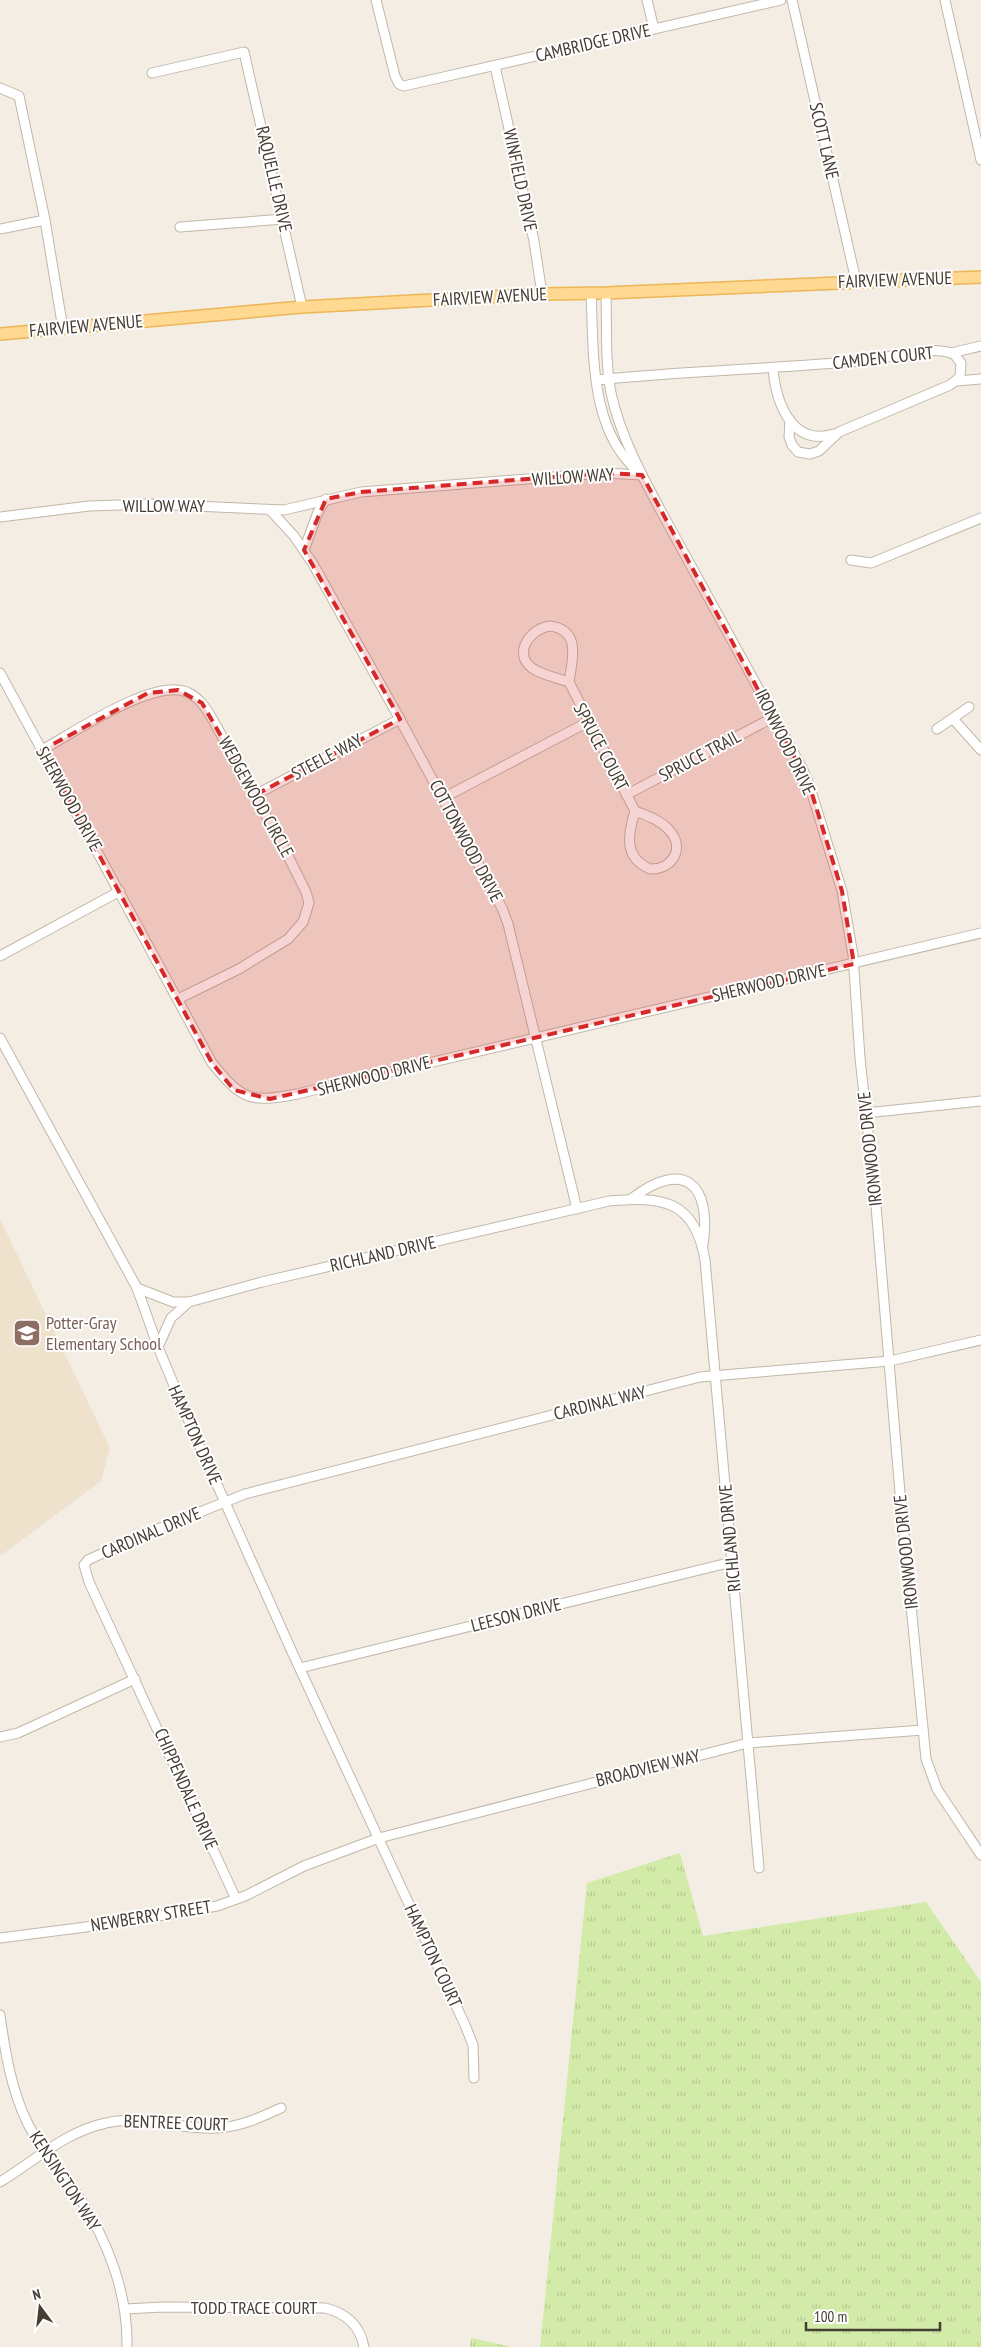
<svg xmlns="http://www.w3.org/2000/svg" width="981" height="2347" font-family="'PT Sans Narrow',sans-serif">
<defs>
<pattern id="grass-tufts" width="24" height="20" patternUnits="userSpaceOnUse" patternTransform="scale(1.25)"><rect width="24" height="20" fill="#d2eba8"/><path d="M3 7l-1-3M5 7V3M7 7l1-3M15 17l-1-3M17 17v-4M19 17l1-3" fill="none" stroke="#b6ca91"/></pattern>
</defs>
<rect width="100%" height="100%" fill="#f3ede3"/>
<polygon fill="#eee2cc" points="0,1219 110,1448 101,1481 0,1556"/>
<g fill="url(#grass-tufts)">
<polygon points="680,1853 703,1936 926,1902 981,1982 981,2347 540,2347 587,1883"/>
<polygon points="471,2338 512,2347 470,2347"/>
</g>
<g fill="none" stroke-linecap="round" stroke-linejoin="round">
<g stroke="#c2b7a8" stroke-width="11">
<g id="minor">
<polyline points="376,0 395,76 399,84 404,86 781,0"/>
<polyline points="647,0 654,29"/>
<polyline points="792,0 856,281"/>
<polyline points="945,0 981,160"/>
<polyline points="495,66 534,241 542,294"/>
<polyline points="152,73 244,52 302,307"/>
<polyline points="0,88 19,96 45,220 63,329"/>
<polyline points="180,227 284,219"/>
<polyline points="0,229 45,220"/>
<path d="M591,293C594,355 589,432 641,474"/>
<path d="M606,293C607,326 605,361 611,393C620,435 642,476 662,513L802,768L809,784L842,891L853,955L860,1058L876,1206L900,1493L926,1759L937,1789L981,1855"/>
<polyline points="951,353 981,346"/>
<path d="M773,369C776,403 792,447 834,434"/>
<path d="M597,380C684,371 772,369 859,361C887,359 927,344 954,354L961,363L960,377L950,385L839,432L819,451L810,454L798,452L792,445L789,437L790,420"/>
<polyline points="957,381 981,379"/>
<polyline points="270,510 294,536 313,564 397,714 502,908 508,924 577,1209"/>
<polyline points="0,517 89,506 149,504 284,510 361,492 604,473 642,475"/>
<polyline points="304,550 318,512 326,499"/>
<polyline points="851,560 871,563 981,518"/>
<path d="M550,626C582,630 572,661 569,682C557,678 542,675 532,668C512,653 531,628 550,626Z"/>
<path d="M0,673L212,1063C242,1100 250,1103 297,1094L981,933"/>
<polyline points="569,682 635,811"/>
<polyline points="954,720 981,750"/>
<polyline points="937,729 969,707"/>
<path d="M42,750C73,733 153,678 187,692C200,698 206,708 213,720L284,848L306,892L309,903L303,922L288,939L239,969L178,999"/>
<polyline points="255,795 400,719"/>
<polyline points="626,795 774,717"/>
<polyline points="443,798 588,722"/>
<path d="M635,811C648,816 660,820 669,830C686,848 672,870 650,869C623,857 628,834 635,811Z"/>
<polyline points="0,956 120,891"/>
<polyline points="0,1038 137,1288 158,1347 193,1431 293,1654 465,2025 473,2045 474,2078"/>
<polyline points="866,1113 981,1101"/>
<path d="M631,1199C684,1158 712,1184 703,1245"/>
<path d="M137,1288L173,1302H189L262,1282L609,1201C662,1196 695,1200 705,1260L759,1868"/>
<polyline points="158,1347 171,1318 189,1302"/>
<polyline points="300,1668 732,1562"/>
<polyline points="0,1737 18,1733 135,1679"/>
<polyline points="236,1899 89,1582 84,1565 88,1560 133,1539 245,1494 700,1377 890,1361 981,1340"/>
<polyline points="0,1938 117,1923 217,1906 245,1896 304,1866 379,1838 748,1743 923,1730"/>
<path d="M0,2015C5,2051 11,2089 27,2122C40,2149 62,2172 79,2197C108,2241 128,2294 127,2347"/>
<path d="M0,2182C35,2161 64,2132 106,2123C143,2114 179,2130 216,2128C240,2127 259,2118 281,2108"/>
<path d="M125,2309L163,2307L325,2308C346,2313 360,2326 364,2347"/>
</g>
</g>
<g stroke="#edb657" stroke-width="14">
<polyline id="major" points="0,334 302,307 542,294 606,293 981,277"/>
</g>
<use href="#minor" stroke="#fff" stroke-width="9"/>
<use href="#major" stroke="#ffd891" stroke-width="11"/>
</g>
<path fill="#d62828" fill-opacity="0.2" stroke="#d62828" stroke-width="4" stroke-dasharray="10 6" stroke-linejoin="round" d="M604,473L642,475L809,784L842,891L854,964L270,1099L234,1090L212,1063L42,750L148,693L178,690L202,703L255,795L400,719L304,550L326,499L361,492Z"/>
<defs>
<g id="school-square" transform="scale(1.4375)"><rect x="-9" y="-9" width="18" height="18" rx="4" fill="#8d6e63" stroke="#fff"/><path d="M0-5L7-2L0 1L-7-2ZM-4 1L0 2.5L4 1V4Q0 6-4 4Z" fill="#fff"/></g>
</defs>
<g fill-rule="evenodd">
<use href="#school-square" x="27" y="1333"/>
</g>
<g text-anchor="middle" stroke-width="4" stroke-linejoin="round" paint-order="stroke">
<g font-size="18" fill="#463d33" stroke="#fff">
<text transform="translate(593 43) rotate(-13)" y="6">CAMBRIDGE DRIVE</text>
<text transform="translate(824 141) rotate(77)" y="6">SCOTT LANE</text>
<text transform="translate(274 179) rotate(77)" y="6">RAQUELLE DRIVE</text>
<text transform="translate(520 180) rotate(78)" y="6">WINFIELD DRIVE</text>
<text transform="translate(895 280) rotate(-2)" y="6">FAIRVIEW AVENUE</text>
<text transform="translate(490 297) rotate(-3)" y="6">FAIRVIEW AVENUE</text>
<text transform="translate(86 326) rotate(-5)" y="6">FAIRVIEW AVENUE</text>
<text transform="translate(883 358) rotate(-6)" y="6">CAMDEN COURT</text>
<text transform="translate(573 477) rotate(-4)" y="6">WILLOW WAY</text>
<text x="164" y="512">WILLOW WAY</text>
<text transform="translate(785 742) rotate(64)" y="6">IRONWOOD DRIVE</text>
<text transform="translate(601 747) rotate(62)" y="6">SPRUCE COURT</text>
<text transform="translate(700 756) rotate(-28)" y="6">SPRUCE TRAIL</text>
<text transform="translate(327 757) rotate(-28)" y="6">STEELE WAY</text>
<text transform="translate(256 797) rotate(61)" y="6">WEDGEWOOD CIRCLE</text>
<text transform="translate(69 799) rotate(61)" y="6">SHERWOOD DRIVE</text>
<text transform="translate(466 841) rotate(62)" y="6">COTTONWOOD DRIVE</text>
<text transform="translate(769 983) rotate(-13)" y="6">SHERWOOD DRIVE</text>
<text transform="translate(374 1076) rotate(-14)" y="6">SHERWOOD DRIVE</text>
<text transform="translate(870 1149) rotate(-96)" y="6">IRONWOOD DRIVE</text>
<text transform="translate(383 1254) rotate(-13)" y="6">RICHLAND DRIVE</text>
<text transform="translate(600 1403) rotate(-14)" y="6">CARDINAL WAY</text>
<text transform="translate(195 1435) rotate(66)" y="6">HAMPTON DRIVE</text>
<text transform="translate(151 1533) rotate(-23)" y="6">CARDINAL DRIVE</text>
<text transform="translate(730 1538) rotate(-95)" y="6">RICHLAND DRIVE</text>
<text transform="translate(906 1552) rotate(-96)" y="6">IRONWOOD DRIVE</text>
<text transform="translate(516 1615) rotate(-14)" y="6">LEESON DRIVE</text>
<text transform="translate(648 1768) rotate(-14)" y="6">BROADVIEW WAY</text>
<text transform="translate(186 1789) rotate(66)" y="6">CHIPPENDALE DRIVE</text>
<text transform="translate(151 1916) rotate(-9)" y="6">NEWBERRY STREET</text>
<text transform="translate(433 1956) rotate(65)" y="6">HAMPTON COURT</text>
<text transform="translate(176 2123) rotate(2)" y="6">BENTREE COURT</text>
<text transform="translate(65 2181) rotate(57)" y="6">KENSINGTON WAY</text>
<text x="254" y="2314">TODD TRACE COURT</text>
</g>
<g font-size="18" fill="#785e54" stroke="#fff" text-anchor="start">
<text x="46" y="1329">Potter-Gray<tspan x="46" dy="21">Elementary School</tspan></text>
</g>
</g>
<g transform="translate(40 2307) rotate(345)" stroke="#ffffff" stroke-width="4" paint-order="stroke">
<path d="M0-4L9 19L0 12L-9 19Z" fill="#463d33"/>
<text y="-8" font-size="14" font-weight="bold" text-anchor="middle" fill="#463d33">N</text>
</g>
<path d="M806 2322v8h134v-8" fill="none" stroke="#463d33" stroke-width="2.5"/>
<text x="814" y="2322" font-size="15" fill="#463d33" stroke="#ffffff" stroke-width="4" paint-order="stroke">100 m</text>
</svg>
